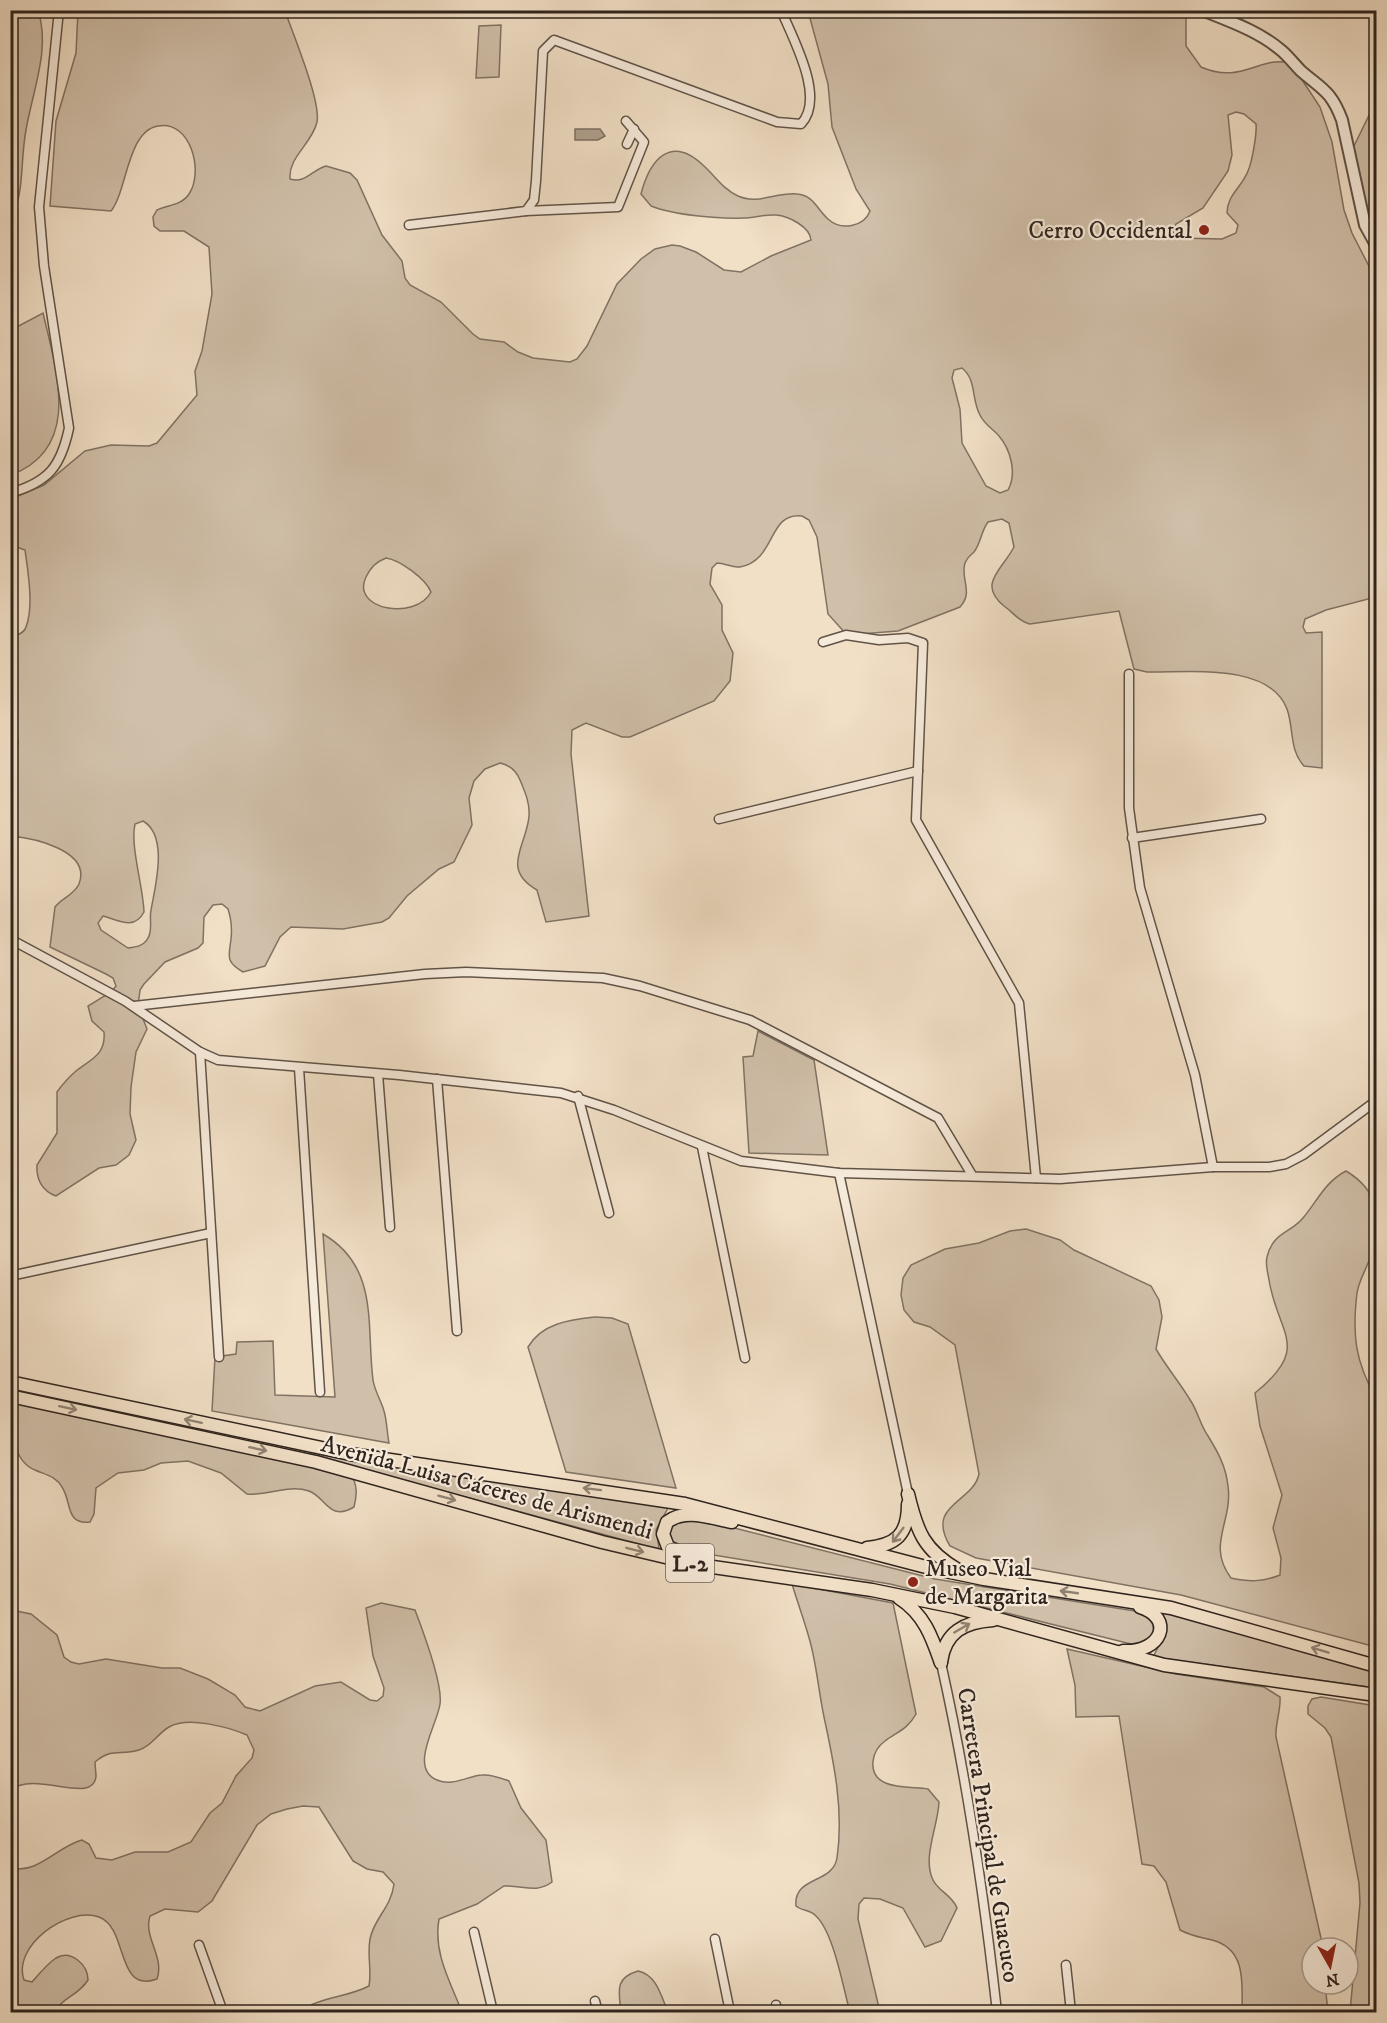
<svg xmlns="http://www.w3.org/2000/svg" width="1387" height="2023" font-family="'IM FELL DW Pica',serif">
<rect width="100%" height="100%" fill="#f1dfc6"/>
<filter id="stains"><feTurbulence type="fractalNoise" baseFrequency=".00333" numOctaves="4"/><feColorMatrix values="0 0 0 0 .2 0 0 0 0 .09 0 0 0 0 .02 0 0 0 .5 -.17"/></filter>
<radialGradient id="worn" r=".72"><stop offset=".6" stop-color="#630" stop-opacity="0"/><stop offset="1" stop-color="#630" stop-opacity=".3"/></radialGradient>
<g fill="#d0bfa9" stroke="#807263" stroke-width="1.5" fill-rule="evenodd">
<path d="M11,10L38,11C51,48 32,93 26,130C20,162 25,190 11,221Z"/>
<path d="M78,11H285C293,34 321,101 317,122C312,144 288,157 290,179C305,184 312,170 326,166L350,173L357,180L382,235L402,261L405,278L410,285L441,302L473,334L480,339L504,342L518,352L533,358L570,362L577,359L587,346L617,284L641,259L655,249L672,245L680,246L696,252L724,270L741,272L771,256L811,240C810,227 789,216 776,215C765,214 754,218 743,218C719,219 673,215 651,206L641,194C650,159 671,134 704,166C716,177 723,189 738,196C758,205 776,192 797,194C813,195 817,209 828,219C841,231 864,227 870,211L856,189L832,127L828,84L808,11H1186V46L1201,67C1242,85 1260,55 1291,63L1320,107L1332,142L1344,210L1352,233L1376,280V597L1326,610L1305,619L1303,627L1306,633L1322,632V768L1304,766C1289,750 1294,728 1287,709C1269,662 1188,673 1147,672L1134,669L1119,611L1030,624C1018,621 1014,613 1004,606C977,584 1002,570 1014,547L1009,523L1002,519L988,522C981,531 981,543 974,552C970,556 967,557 965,563C960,579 974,592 960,607L898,631L847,635L828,614L817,537L809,520L802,516C767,512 777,560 740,567C732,568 725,563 717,563L712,568L710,584L722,605V630L733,653L730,681L714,701L630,737H622L586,723L572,730L571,754L589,916L546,922L537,890C500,869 527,845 529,816C530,803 525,792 520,780C516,770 510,765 500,763L485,769L474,781L469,798L472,825L454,862L439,869L407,896L389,918L382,922L343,929L291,927L280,937L265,966L243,972C225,962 229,956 231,939C232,930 231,918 228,909L222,904L213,905L204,917L203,943L198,948L165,962L144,984L140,990L138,1006L147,1029L136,1052L131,1087L130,1114L136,1140L129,1155L116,1165L99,1168L56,1196C42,1191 36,1179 37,1165L57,1133V1092C62,1085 69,1077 76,1071C91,1059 106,1055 104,1032L92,1021L88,1006L111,992L116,986L113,978L106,974L50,947L55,907C62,898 74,895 79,884C92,850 32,838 11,836L10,761L17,756L18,740L11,724V638C16,635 24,634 26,627C34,606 28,572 25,550L11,545V499L44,485L85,451L111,445L149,446L157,443L197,395L195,371L202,351L212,294L209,247L184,231H160L154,226L153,217L157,210C168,205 182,205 189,194C204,172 191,120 158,126C127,131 127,192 111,211L50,206L56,121L76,53ZM1236,112L1244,114L1256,124C1257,134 1252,162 1248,171C1242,187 1227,195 1227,213L1238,225L1236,233L1222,239L1178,238L1173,232L1176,224L1203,208L1228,171L1232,155L1228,115ZM962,368C977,380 971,399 980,415C984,424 993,429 999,436C1011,450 1017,474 1008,490L1000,493L986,486L962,443L960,409L952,378L954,370ZM386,558C400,560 426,579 431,592C416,621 350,610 366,577C371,567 376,562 386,558ZM143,821C169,836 155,887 151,910C149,919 153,930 148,938C144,946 136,947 128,948L101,930L98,923L103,916C118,920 134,931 144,912C143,886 130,846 135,824Z"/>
<polygon points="501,25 499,77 476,78 479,26"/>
<polygon points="1376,101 1376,240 1366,220 1352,150"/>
<path d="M43,313C56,370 83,448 11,475V330Z"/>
<polygon points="758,1031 814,1060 828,1155 749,1153 743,1057 753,1056"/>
<path d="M1346,1171C1380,1191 1384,1223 1370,1258C1366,1270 1359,1280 1357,1293C1352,1335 1355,1361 1376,1398V1647L1181,1595L976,1558L950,1546C925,1504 973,1503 979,1474L955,1345L930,1327L914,1322L904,1310L901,1295L903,1278L911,1265L945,1249L979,1243L1010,1231L1026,1229L1060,1240L1074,1250L1151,1286L1159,1300L1162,1317L1156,1349C1167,1368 1181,1384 1192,1403C1198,1413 1201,1426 1208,1436C1218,1452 1226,1467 1228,1486C1233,1522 1206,1545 1231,1578C1249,1582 1263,1582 1280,1575L1281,1558L1273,1528L1282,1495L1260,1426L1255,1393C1312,1347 1278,1335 1269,1280C1268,1273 1265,1264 1267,1257C1273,1232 1291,1233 1303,1218C1318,1200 1325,1182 1346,1171Z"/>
<path d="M323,1234C380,1267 366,1327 373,1380C375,1392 381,1400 384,1411C387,1421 387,1433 389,1443L212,1411L215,1357L236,1354L237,1342L273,1341L275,1395L335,1397Z"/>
<path d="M595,1317L612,1318L628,1324L676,1488L566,1472L528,1347C542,1323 569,1320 595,1317Z"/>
<path d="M10,1399L350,1474C358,1484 357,1495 354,1507C329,1522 326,1497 309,1491C288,1484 268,1496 247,1494L221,1473L188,1461L161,1463L144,1470L118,1473L96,1488L94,1514L90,1522C65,1525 72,1502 62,1487C56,1476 46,1475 35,1470C10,1460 11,1422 10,1399Z"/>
<polygon points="312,1452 667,1507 668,1508 656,1530 659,1548 657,1549 311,1455"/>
<path d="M695,1518L935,1579L1141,1612C1152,1621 1156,1624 1152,1639L1137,1645L1131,1644L890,1584L683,1550L669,1540L671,1523Z"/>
<path d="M792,1584L893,1603L916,1714C908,1729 897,1732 885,1741C878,1746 874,1753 873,1761C870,1791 908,1786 928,1789L939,1802C938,1827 922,1857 933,1880C939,1892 952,1895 957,1908L941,1941L925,1947L903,1908L880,1899L864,1898L859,1904L858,1919L880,2012H850C843,1988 834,1933 816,1916C811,1910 802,1911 796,1906C793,1876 833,1884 837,1858C844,1811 834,1763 824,1717C819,1693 817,1669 811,1645C806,1625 798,1604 792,1584Z"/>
<path d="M381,1603L415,1610C423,1631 443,1684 440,1704C438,1723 408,1768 437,1780C453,1787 467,1776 482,1775C491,1774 501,1778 509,1781L521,1808L546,1840L552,1882C536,1894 523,1885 504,1886L477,1904L439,1919C433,1953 450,1981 462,2012H314L311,2005C330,1996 350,1996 369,1986C372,1970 367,1956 370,1939C374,1918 391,1908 394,1884L383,1872L367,1869L353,1861L319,1807L303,1806L287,1809L271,1814L257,1825L212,1901L198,1912L165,1909L150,1916C143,1937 165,1957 157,1979C115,1994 129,1928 99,1917C67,1906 12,1946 24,1980L32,1982C39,1974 47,1964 56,1958C71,1949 88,1965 88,1980C78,1996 63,1997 54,2012H11V1868C37,1875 58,1846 82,1840L89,1844L96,1858L112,1860L135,1852H168L191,1842L210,1813L222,1803L236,1776L252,1758L254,1750L247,1735C228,1727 188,1716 169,1727C157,1734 152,1746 139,1750C120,1756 113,1747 95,1762C95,1767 96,1772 96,1776C94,1806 35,1770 11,1790V1610L31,1614L57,1635L64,1657L71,1662L79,1664L106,1659L162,1668H180L208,1679L235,1695L245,1707L260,1711L315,1686L341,1682L370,1700L377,1701L383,1696L384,1688L373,1656L366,1608Z"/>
<polygon points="1163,1612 1376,1671 1376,1688 1153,1657 1164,1636"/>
<path d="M1067,1649L1176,1674L1264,1687L1280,1697C1281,1711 1275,1723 1276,1737L1321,1938L1322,1948H1312V1984H1325L1328,2012H1242C1242,1984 1247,1949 1212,1940C1200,1937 1191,1936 1180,1930L1166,1882L1154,1866L1142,1864L1119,1716L1076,1717L1075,1685Z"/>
<polygon points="1321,1697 1376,1706 1376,2012 1350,2012 1360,1903 1359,1883 1331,1737 1325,1728 1308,1714 1308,1706 1312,1699"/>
<path d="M638,1971C657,1975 661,1996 668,2012H621C619,1992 614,1978 638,1971Z"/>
</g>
<polygon fill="#af9f8d" stroke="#7c6e60" stroke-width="1.5" points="575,129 600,129 605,136 598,140 575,140"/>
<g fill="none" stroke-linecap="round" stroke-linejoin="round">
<g stroke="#605347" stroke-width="11">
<g id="minor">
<polyline points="627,144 634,129"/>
<polyline points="526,211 618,207 644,142 626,121"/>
<path d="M409,225L526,211L534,200L536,181L543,51L554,40L777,122L801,124C826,98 793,39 781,10"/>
<path d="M10,493C49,482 61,466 69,428L44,266L39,207L59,10"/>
<polyline points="823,642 846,635 879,640 908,638 923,643 916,820 1019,1003 1036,1178"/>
<polyline points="1129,674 1129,808 1140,888 1195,1075 1213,1167"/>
<polyline points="719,819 918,771"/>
<polyline points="1132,838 1261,819"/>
<polyline points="10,939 125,1001 200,1052 218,1060 399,1075 561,1093 614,1110 741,1161 839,1173 1060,1179 1213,1167 1269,1167 1286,1164 1303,1155 1376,1101"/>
<polyline points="134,1006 425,974 466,972 603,978 640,986 750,1020 938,1118 972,1175"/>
<polyline points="200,1052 219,1357"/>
<polyline points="299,1068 320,1392"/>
<polyline points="378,1074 390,1227"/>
<polyline points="437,1079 457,1331"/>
<polyline points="578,1096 609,1213"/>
<polyline points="702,1147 745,1358"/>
<polyline points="839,1173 908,1494"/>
<polyline points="10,1276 211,1233"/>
<path d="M941,1663C967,1779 984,1895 997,2012"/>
<polyline points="474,1932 493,2012"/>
<polyline points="715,1939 730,2012"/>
<polyline points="199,1945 223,2012"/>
<polyline points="1066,1965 1071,2012"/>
<polyline points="595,2001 598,2012"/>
<polyline points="776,2005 777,2012"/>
</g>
</g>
<g stroke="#605347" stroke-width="14">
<path id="tertiary" d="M1202,10C1229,21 1259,31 1282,51C1289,57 1294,64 1301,71C1323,90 1331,91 1342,120L1365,225L1376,245"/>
</g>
<g stroke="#2f241d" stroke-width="15">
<g id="primary">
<polyline points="10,1382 350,1454 685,1504 926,1567 984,1579 1171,1608 1376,1666"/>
<polyline points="10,1396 316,1462 602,1542 699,1565 872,1590 955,1607 1164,1665 1376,1695"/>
<path d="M908,1494C917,1532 924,1550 958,1570"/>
<path d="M867,1548C896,1545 908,1535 908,1504"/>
<path d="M689,1556L668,1547L663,1534L667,1522C686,1508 710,1518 732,1522"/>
<path d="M899,1598C924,1614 932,1637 941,1663"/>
<path d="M1123,1651C1162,1653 1175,1618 1140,1607"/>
<path d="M941,1662C945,1632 964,1622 993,1620"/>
</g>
</g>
<use href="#minor" stroke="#f6eada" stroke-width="8"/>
<use href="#tertiary" stroke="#f6eada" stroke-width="10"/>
<use href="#primary" stroke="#f1dfc6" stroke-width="12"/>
</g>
<defs><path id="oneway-shaft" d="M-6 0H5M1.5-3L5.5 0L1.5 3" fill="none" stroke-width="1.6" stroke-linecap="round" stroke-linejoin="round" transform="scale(1.5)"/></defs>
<g stroke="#908272">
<use href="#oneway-shaft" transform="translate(68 1408) rotate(12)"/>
<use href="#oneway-shaft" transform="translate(193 1421) rotate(-168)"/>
<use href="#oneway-shaft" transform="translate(258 1449) rotate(12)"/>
<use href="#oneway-shaft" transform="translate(592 1489) rotate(-173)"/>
<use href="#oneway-shaft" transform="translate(447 1498) rotate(15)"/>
<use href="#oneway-shaft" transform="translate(898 1535) rotate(127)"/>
<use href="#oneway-shaft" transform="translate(635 1550) rotate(14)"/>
<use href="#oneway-shaft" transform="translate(1069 1592) rotate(-172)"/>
<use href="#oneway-shaft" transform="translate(962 1628) rotate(-30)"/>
<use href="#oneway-shaft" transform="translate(1320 1650) rotate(-163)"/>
</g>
<g fill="#8f2418" stroke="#f6eada" stroke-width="2">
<circle cx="1204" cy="230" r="6"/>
<circle cx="913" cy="1582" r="6"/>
</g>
<g text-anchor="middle" stroke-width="4.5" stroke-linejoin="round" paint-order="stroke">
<rect fill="#f6eada" stroke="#6b5f56" stroke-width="1.5" x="666" y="1544" width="48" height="38" rx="4.5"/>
<g font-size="22" font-weight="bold" fill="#2f241d">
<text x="690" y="1571">L-2</text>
</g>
<g font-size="24" fill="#2f241d" stroke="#f6eada" text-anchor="end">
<text x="1192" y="238">Cerro Occidental</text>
<text x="925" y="1576" text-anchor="start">Museo Vial<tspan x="925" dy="28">de Margarita</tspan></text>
</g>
<g font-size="24" fill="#2f241d" stroke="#f6eada">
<text transform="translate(487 1487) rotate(15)" y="8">Avenida Luisa Cáceres de Arismendi</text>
<text transform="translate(989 1835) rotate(81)" y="8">Carretera Principal de Guacuco</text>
</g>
</g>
<rect width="1387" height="2023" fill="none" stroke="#f1dfc6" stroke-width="36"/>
<rect x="12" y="12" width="1363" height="1999" fill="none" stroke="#2f241d" stroke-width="3"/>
<rect x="18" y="18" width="1351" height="1987" fill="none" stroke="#2f241d" stroke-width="1.5"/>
<g transform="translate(1330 1966) rotate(171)"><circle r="28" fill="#f6eada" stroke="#a69b8e" stroke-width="1.5"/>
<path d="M0-4.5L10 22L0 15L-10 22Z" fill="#8f2418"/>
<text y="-9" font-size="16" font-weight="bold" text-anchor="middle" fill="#2f241d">N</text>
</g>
<rect width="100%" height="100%" filter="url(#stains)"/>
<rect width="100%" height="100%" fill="url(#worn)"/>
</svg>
